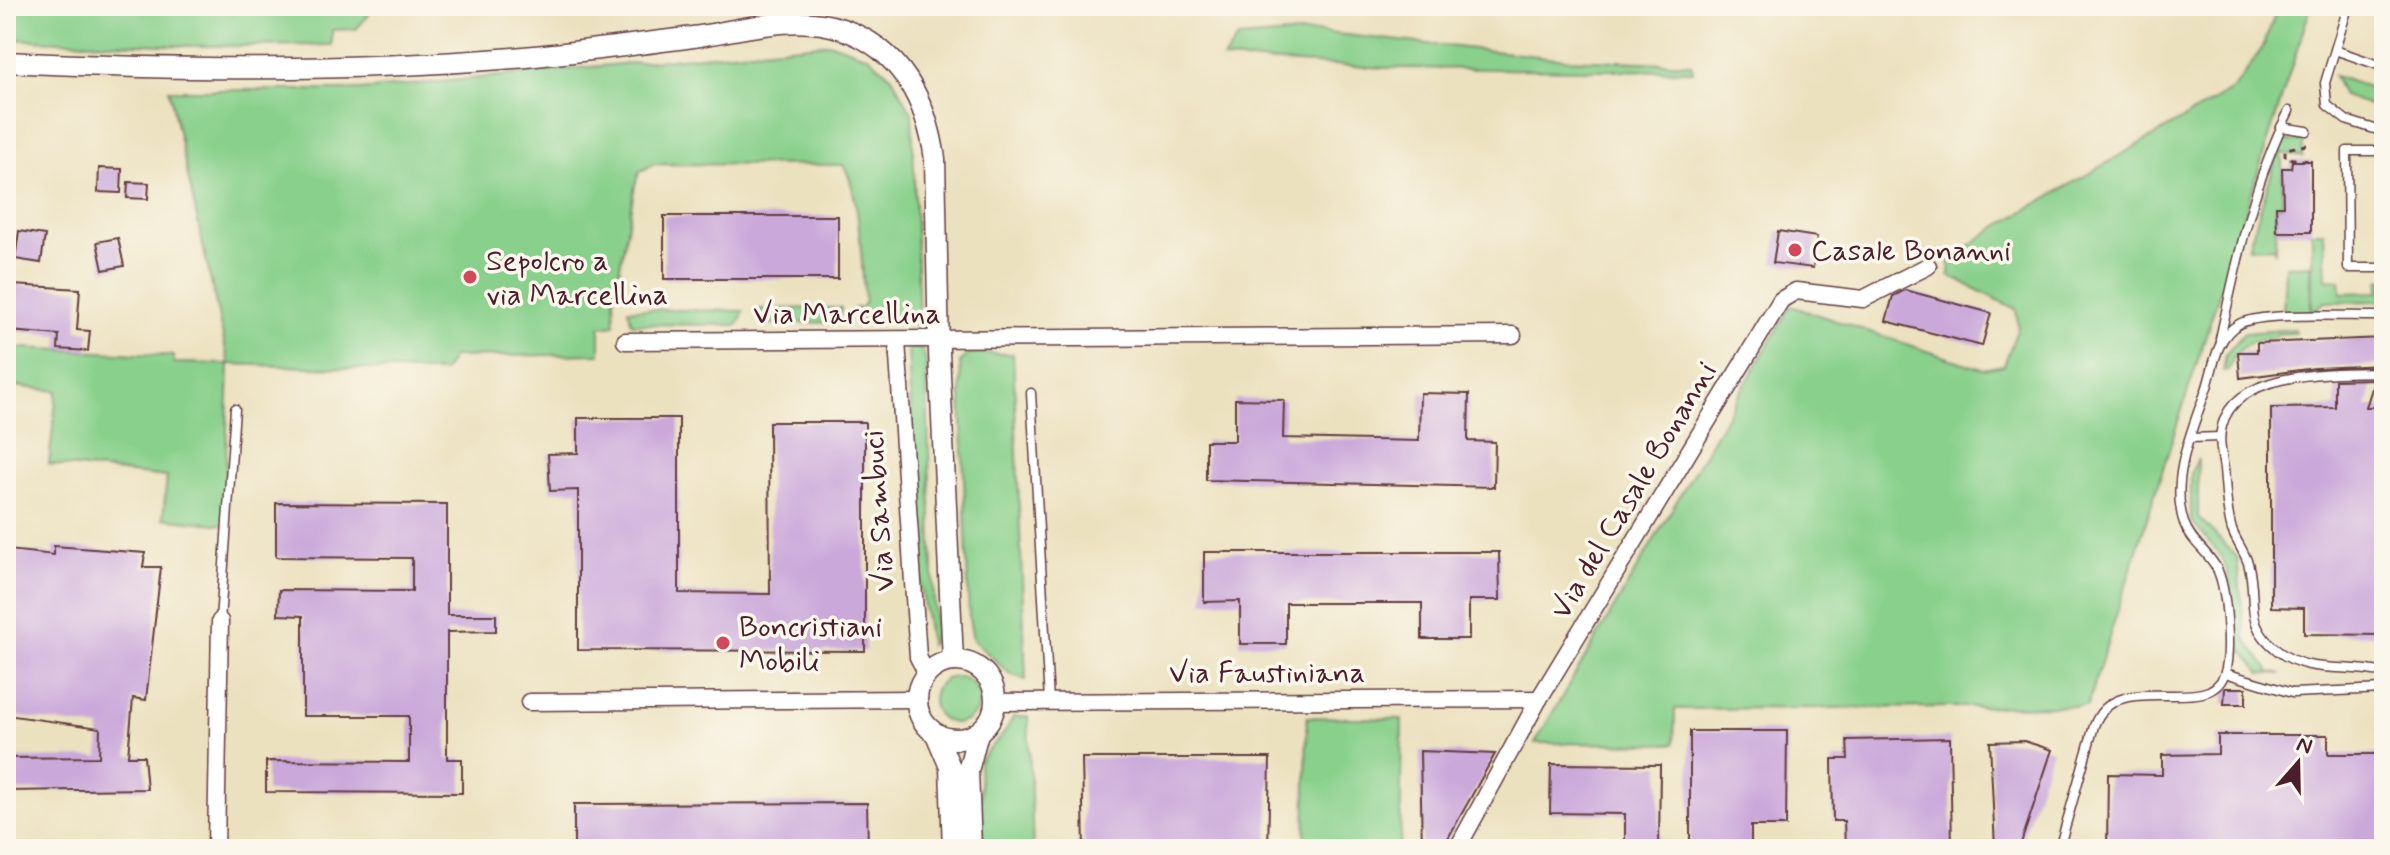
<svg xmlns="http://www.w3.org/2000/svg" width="2390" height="855" font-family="Mynerve,sans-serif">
<rect width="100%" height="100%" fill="#fbf7ec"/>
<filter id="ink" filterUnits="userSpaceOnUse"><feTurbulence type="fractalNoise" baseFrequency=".0125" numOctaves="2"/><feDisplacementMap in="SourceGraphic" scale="16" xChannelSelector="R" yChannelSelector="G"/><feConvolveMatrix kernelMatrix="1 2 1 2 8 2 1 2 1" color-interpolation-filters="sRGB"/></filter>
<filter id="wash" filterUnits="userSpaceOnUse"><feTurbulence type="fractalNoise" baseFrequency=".006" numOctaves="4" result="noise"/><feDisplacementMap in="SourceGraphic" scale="32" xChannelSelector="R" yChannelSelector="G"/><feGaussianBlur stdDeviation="1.8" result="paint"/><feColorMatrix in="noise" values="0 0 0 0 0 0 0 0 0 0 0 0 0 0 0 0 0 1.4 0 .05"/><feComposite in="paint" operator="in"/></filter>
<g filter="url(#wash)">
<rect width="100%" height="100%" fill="#ece1bf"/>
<g fill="#88d08b" stroke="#69785b" stroke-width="2">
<polygon points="6,6 367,6 369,15 356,29 332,30 332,45 189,46 6,39"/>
<polygon points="2278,6 2311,6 2087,706 1675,709 1674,744 1535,743 1791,306 1982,369 2004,365 2018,327 2016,309 1949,276 1950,260 1990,231 2234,89 2263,47"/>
<polygon points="1318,32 1566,59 1691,64 1693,71 1388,68 1223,59 1238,38"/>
<path d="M831,43L868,56L892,77L912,113L919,324L861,322L855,308H861L865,301C861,267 861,191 843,165L654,164L639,172L635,185L614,299L615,325L600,327V354L453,357L443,372L229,364L224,525L163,518L167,477L49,464L57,391L6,385V347L174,356V363L229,364L169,90H360Z"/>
<polygon points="2334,76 2384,92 2384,110 2343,96"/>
<polygon points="2282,140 2303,142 2303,157 2282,153 2282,205 2276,205 2275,253 2274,247 2248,248"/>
<polygon points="2312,232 2324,232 2326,279 2340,280 2341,293 2379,292 2380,280 2384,279 2381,301 2325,302 2312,311"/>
<polygon points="2310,265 2311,313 2283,312 2285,266"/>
<polygon points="841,308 839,322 762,324 760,309"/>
<polygon points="628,309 744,311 738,325 632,324"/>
<path d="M2294,329L2295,333L2277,334L2276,337C2251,339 2236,346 2228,370L2223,371L2226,354L2244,333Z"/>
<polygon points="908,348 922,349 926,362 935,634 930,645 919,573"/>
<polygon points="970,353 1013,354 1026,680 1010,674 973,640 969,618 960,362"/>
<polygon points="2198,459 2198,517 2237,557 2245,639 2271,673 2282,674 2261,673 2236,643 2228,574 2222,557 2191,521 2191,473"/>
<circle cx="956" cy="700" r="23"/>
<polygon points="1013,717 1028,717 1033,849 983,849 979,761 1005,732"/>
<polygon points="1307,717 1402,719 1400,849 1305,849"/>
</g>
<g id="blocks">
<g fill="#caa8da">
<polygon points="2292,161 2311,161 2311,232 2277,232 2276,206 2283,206 2282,168 2291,168"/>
<polygon points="99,168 122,169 121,193 98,192"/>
<polygon points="128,182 149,183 148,199 127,198"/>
<rect x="664" y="216" width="174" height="63"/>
<polygon points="19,231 45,235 41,263 15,259"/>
<polygon points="1778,231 1817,237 1813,268 1773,263"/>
<polygon points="118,238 124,266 103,270 97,242"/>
<polygon points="12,285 80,289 77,330 90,331 88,351 58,349 59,335 9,331"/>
<polygon points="1905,290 1991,313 1982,346 1886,321 1893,296"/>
<polygon points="2384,338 2384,365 2315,368 2240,378 2238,352 2257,352 2257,343"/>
<polygon points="2375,379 2366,407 2384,407 2384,608 2380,608 2380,635 2304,634 2304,608 2271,607 2271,408 2335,407 2335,380"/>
<polygon points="1420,393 1469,394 1468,441 1495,442 1494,487 1206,480 1206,441 1235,441 1235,399 1284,400 1283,438 1419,441"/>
<polygon points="578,418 679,418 679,593 770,594 769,422 865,422 865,651 578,650 578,490 550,491 548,454 578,453"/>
<polygon points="276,503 447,504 447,615 496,615 496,631 447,632 447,759 462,759 462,793 266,792 266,761 409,762 409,716 303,716 303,616 278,615 279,590 412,591 412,558 276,557"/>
<polygon points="54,546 145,553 143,567 161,567 146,700 133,698 128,756 144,756 147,789 6,791 6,758 99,757 100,728 6,715 9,550 54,555"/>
<polygon points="1204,552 1499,552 1500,600 1469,600 1469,639 1422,639 1422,603 1286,603 1286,644 1240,644 1240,601 1204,602"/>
<polygon points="2225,688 2246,688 2246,704 2224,704"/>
<polygon points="1690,731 1787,731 1786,826 1751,826 1751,849 1690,849"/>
<polygon points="2218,735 2328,735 2328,754 2384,754 2384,849 2107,849 2108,774 2162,775 2162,755 2218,754"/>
<polygon points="1950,738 1952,849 1845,845 1844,821 1833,821 1832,759 1848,759 1847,740"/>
<polygon points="2024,741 2052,750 2019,849 1995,849 1990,742"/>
<polygon points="1420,751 1495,754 1442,849 1422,849"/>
<polygon points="1082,758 1270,758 1268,849 1084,849"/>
<polygon points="1551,764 1660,765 1659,849 1625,849 1625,814 1550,813"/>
<polygon points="867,803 868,849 574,849 574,804"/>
</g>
</g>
</g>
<g filter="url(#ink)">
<use href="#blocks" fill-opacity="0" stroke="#623c41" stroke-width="2"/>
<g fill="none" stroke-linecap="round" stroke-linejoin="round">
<g stroke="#623c41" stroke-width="11">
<g id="service">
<polyline points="2347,10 2325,83 2327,105 2346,120 2384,132"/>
<polyline points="2335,50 2384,67"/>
<polyline points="2281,127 2307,131"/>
<polyline points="2384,151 2347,151 2348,268 2384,268"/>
<path d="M2220,339C2237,261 2253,183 2289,111"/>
<path d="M2384,372C2337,373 2236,369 2222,426C2218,440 2222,455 2224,469C2226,489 2226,510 2232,530C2236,541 2244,551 2248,563C2259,601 2241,622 2278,651C2310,676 2348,663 2384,673"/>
<polyline points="1031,393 1049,701"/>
<polyline points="2190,438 2220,437"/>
<polyline points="220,621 235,409"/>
<polyline points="2225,673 2292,693 2384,689"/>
<path d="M2059,849L2094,726C2115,666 2208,720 2224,675C2232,654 2227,587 2216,567C2207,551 2191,542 2184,523C2170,481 2191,432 2205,393C2214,370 2214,338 2239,324C2262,311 2353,317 2384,316"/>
</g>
</g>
<g stroke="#623c41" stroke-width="19">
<g id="minor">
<polyline points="625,341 1513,335"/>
<polyline points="897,341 918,657 927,674"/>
<polyline points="529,702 917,699"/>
<polyline points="995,702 1539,699"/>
<polyline points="216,849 220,621"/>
<polyline points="1457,849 1539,699 1781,300 1796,291 1863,299 1928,266"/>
</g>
</g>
<g stroke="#623c41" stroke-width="23">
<g id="tertiary">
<path d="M6,62C175,70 344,72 513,58C573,53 633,45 693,37C742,30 794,13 842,29C901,49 927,102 935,159L939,352L953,661"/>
<circle cx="956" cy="700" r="39"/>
<polyline points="936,734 950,767 953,849"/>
<polyline points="971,849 968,771 978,733"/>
</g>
</g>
<polyline stroke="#623c41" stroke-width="3" stroke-dasharray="6 6" stroke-linecap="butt" points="2307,145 2285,149 2285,158 2310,161"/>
<use href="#service" stroke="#fff" stroke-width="8"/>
<use href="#minor" stroke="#fff" stroke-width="16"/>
<use href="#tertiary" stroke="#fff" stroke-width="20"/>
</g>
</g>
<g fill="#d1495b" stroke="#fbf7ec" stroke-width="3">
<circle cx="1795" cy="250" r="8"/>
<circle cx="470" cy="277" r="8"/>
<circle cx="723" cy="643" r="8"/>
</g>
<g text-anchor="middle" stroke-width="7" stroke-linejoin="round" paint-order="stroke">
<g font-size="30" fill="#4a1f2b" stroke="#fbf7ec" text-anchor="start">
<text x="1811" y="260">Casale Bonanni</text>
<text x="486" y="270">Sepolcro a<tspan x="486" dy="34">via Marcellina</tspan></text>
<text x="739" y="636">Boncristiani<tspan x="739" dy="34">Mobili</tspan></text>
</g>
<g font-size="30" fill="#4a1f2b" stroke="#fbf7ec">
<text x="847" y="323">Via Marcellina</text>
<text transform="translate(1633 490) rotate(-59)" y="10">Via del Casale Bonanni</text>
<text transform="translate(878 511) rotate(-94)" y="10">Via Sambuci</text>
<text x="1267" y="682">Via Faustiniana</text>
</g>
</g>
<rect width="2390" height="855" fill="none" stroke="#fbf7ec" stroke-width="32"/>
<g transform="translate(2298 763) rotate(20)" stroke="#fbf7ec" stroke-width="6" paint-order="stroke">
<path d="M0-6L14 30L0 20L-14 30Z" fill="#4a1f2b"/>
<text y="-12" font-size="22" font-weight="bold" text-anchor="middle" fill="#4a1f2b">N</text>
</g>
</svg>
